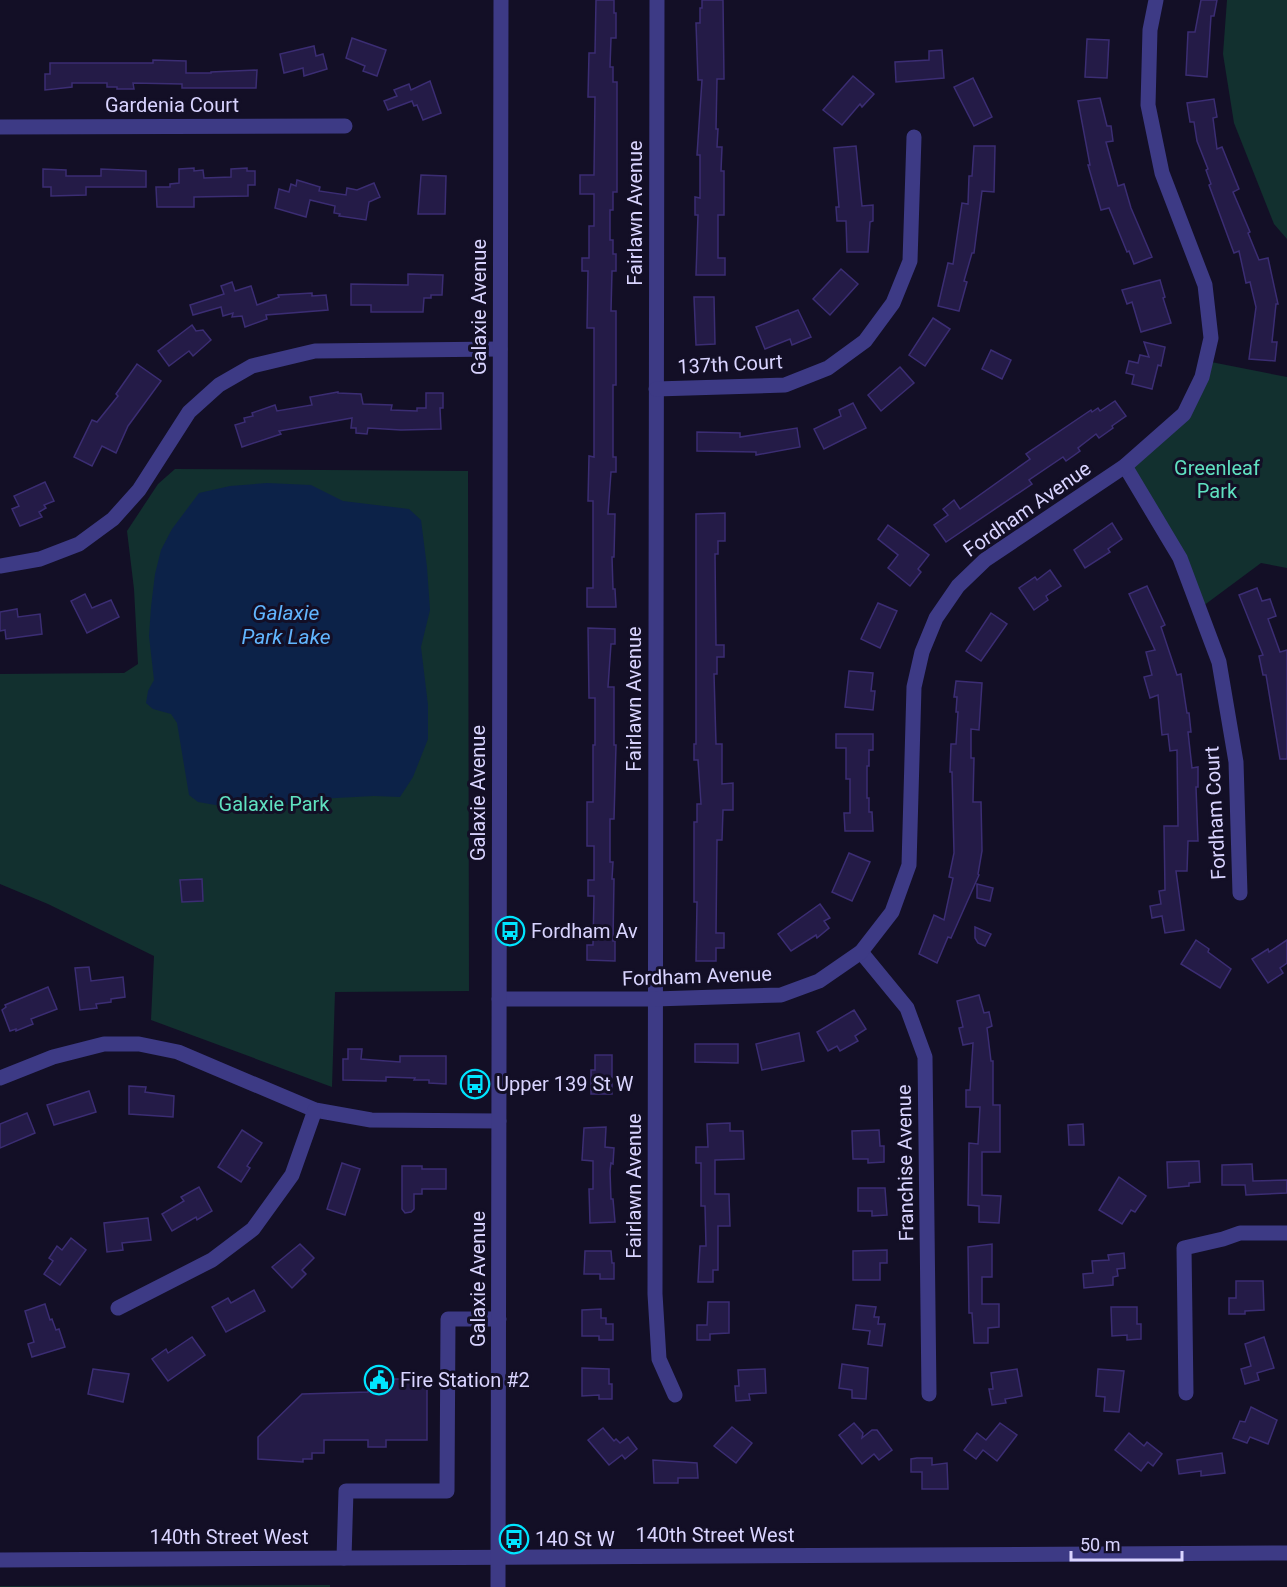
<svg xmlns="http://www.w3.org/2000/svg" width="1287" height="1587" font-family="Roboto,sans-serif">
<rect width="100%" height="100%" fill="#130f26"/>
<g fill="#12302f">
<polygon points="1227,0 1287,0 1287,239 1274,224 1234,123 1223,54"/>
<polygon points="1206,361 1287,377 1287,568 1261,563 1199,609 1125,466 1184,414"/>
<polygon points="175,469 468,471 469,991 335,992 332,1087 151,1020 154,956 48,904 0,884 0,674 124,673 138,664 134,589 127,531 158,484"/>
<polygon points="330,1585 330,1587 0,1587 0,1586"/>
</g>
<polygon fill="#0c2248" points="267,483 311,485 343,501 409,509 421,520 427,567 430,610 421,647 428,705 428,739 413,777 400,797 374,796 317,799 261,810 233,808 198,802 189,795 177,723 171,714 153,709 146,703 148,691 154,680 149,636 151,607 155,574 161,550 172,529 199,493 230,486"/>
<g fill="#241b47" stroke="#3b2d73" stroke-width="1.5">
<polygon points="596,0 614,0 614,13 616,13 616,38 611,38 610,67 613,67 613,82 617,82 617,192 613,192 613,210 610,210 610,240 613,240 613,254 616,254 616,271 612,271 611,311 616,311 616,385 613,385 613,457 616,457 616,472 611,472 608,514 615,514 614,557 612,557 613,589 615,589 616,607 587,607 587,588 593,588 593,501 588,501 589,456 594,457 594,328 587,328 588,271 582,271 582,258 589,258 589,226 594,226 594,194 580,194 580,175 594,175 595,97 588,97 589,53 595,53"/>
<polygon points="702,0 723,0 724,79 717,79 716,129 718,129 717,147 722,147 721,171 724,171 724,215 718,215 718,258 725,258 725,275 696,275 698,215 695,215 695,197 700,198 700,155 697,155 702,80 698,80 696,23 700,23 700,8 702,8"/>
<polygon points="1201,0 1217,0 1214,16 1211,16 1207,77 1186,75 1188,32 1195,32"/>
<polygon points="352,38 386,50 377,76 363,71 365,66 346,58"/>
<polygon points="1087,39 1109,40 1107,78 1085,77"/>
<polygon points="314,46 316,56 323,54 327,69 304,76 303,68 284,73 280,54"/>
<polygon points="942,50 944,78 896,82 895,62 929,60 929,51"/>
<polygon points="153,60 186,61 186,73 211,73 211,72 257,70 256,88 182,88 182,84 133,83 134,89 117,89 117,87 107,87 107,83 72,83 72,87 45,90 45,74 50,74 50,63 153,63"/>
<polygon points="853,76 874,94 862,107 860,104 842,125 823,110"/>
<polygon points="973,78 992,117 974,126 954,87"/>
<polygon points="430,81 441,113 423,120 417,105 414,106 412,101 388,110 384,101 397,96 394,90 409,84 411,90"/>
<polygon points="1100,98 1107,126 1111,126 1113,141 1106,142 1118,186 1124,184 1131,208 1152,257 1134,264 1129,251 1127,252 1109,208 1101,210 1088,165 1090,165 1078,101"/>
<polygon points="1214,99 1217,117 1213,118 1217,149 1222,147 1239,189 1233,192 1250,232 1248,233 1259,260 1268,258 1278,304 1276,304 1272,342 1277,342 1275,361 1249,359 1256,307 1250,282 1246,283 1239,251 1234,253 1209,185 1211,184 1206,170 1208,169 1197,141 1194,122 1190,122 1187,103"/>
<polygon points="856,146 862,206 873,205 873,221 870,222 868,252 847,252 846,221 837,221 836,207 839,207 834,148"/>
<polygon points="974,146 995,146 994,192 982,191 974,253 972,253 964,281 967,282 959,311 938,306 948,263 953,264 962,203 968,204 969,176 972,176"/>
<polygon points="194,168 194,171 203,170 204,178 231,177 231,169 247,168 247,171 255,171 255,185 248,185 248,196 194,197 194,207 157,207 156,187 170,187 170,184 179,183 179,169"/>
<polygon points="43,169 66,170 66,176 101,176 101,169 146,171 146,187 86,187 86,195 51,196 51,187 43,187"/>
<polygon points="421,175 446,176 445,214 418,214"/>
<polygon points="297,180 320,187 319,191 346,195 347,188 357,190 374,183 380,197 369,202 366,220 339,216 340,214 334,213 335,206 310,200 306,217 275,208 279,189 289,192 291,184 296,186"/>
<polygon points="841,269 858,284 830,315 813,299"/>
<polygon points="408,274 443,275 442,295 431,295 431,298 424,298 423,312 371,312 371,305 351,305 351,284 408,285"/>
<polygon points="1160,280 1165,297 1163,298 1171,323 1141,332 1132,302 1127,304 1122,290"/>
<polygon points="232,282 235,291 251,286 257,305 279,297 278,295 312,293 312,296 326,295 328,310 266,315 267,319 245,327 242,316 232,317 233,313 223,316 221,307 193,315 190,305 224,294 221,286"/>
<polygon points="694,297 714,297 715,344 696,345"/>
<polygon points="798,310 811,337 792,345 790,339 765,349 756,327"/>
<polygon points="933,318 950,329 925,366 909,355"/>
<polygon points="192,325 196,331 203,330 211,340 193,356 189,351 169,366 158,351"/>
<polygon points="1144,342 1165,347 1161,366 1158,365 1152,389 1132,384 1134,375 1126,373 1129,361 1138,363 1140,355 1149,357"/>
<polygon points="991,350 1011,360 1002,379 982,369"/>
<polygon points="137,364 161,381 128,426 116,453 102,446 92,466 74,457 92,420 97,422 118,396 116,394"/>
<polygon points="900,367 914,383 881,411 868,395"/>
<polygon points="338,392 338,393 361,394 363,404 392,405 391,410 417,411 417,408 426,408 426,393 443,393 443,408 440,408 441,429 401,430 368,428 367,434 356,433 356,428 351,428 352,418 279,431 281,434 242,447 235,425 245,422 244,418 253,416 252,413 275,405 277,411 312,405 310,397"/>
<polygon points="1115,401 1126,416 1112,426 1113,428 1099,438 1096,434 1078,448 1080,451 1066,461 1063,457 1029,480 1032,484 946,542 934,525 948,515 943,509 954,500 960,509 1030,459 1026,454 1091,410 1092,412 1098,408 1100,411"/>
<polygon points="853,403 866,428 824,449 814,429 841,416 839,410"/>
<polygon points="797,428 800,447 756,455 756,452 697,451 697,432 740,433 740,437"/>
<polygon points="45,482 54,501 44,505 46,508 39,512 42,517 20,526 12,509 19,506 14,496"/>
<polygon points="725,513 725,541 718,541 718,554 715,554 716,645 724,645 724,657 717,657 717,674 714,674 716,744 722,744 722,784 733,783 733,810 723,810 722,840 717,840 716,933 724,933 724,948 716,948 716,961 696,961 697,902 694,902 694,822 697,822 697,804 701,804 698,760 694,760 694,744 696,744 696,514"/>
<polygon points="1112,523 1122,539 1108,549 1110,552 1085,568 1074,550"/>
<polygon points="888,525 929,555 918,569 921,572 910,586 888,568 898,555 878,539"/>
<polygon points="1050,570 1061,586 1046,596 1048,600 1034,610 1019,588 1035,577 1037,580"/>
<polygon points="1147,586 1165,625 1161,627 1177,675 1181,674 1187,713 1189,713 1191,732 1188,732 1192,768 1198,767 1198,787 1196,787 1198,841 1188,841 1187,871 1176,871 1184,930 1165,933 1162,916 1152,918 1150,906 1161,904 1159,891 1165,890 1164,826 1178,826 1177,750 1170,751 1168,734 1162,735 1158,695 1150,698 1144,677 1152,675 1146,652 1155,650 1129,594"/>
<polygon points="1257,588 1262,601 1270,599 1276,616 1268,619 1280,652 1287,650 1287,759 1280,759 1266,675 1263,675 1259,656 1263,655 1239,595"/>
<polygon points="85,594 92,608 111,600 119,617 87,633 71,601"/>
<polygon points="878,603 897,611 880,648 861,639"/>
<polygon points="17,609 18,617 40,614 42,634 6,639 5,630 0,631 0,612"/>
<polygon points="991,613 1007,624 981,661 966,651"/>
<polygon points="588,628 615,629 615,644 611,644 608,687 614,687 614,745 616,745 614,819 610,819 610,862 613,862 612,879 614,879 613,941 615,941 615,961 587,960 587,945 593,945 594,896 588,896 588,880 594,880 594,846 587,846 587,802 593,802 593,745 595,745 595,698 589,698"/>
<polygon points="849,671 873,673 871,691 875,691 873,710 845,707"/>
<polygon points="956,681 982,683 979,730 971,729 971,758 974,758 973,802 981,802 982,851 978,874 979,875 951,938 948,937 937,963 919,954 934,915 944,920 953,878 949,877 954,853 952,772 950,772 951,744 956,744 958,712 956,712 957,697 954,697"/>
<polygon points="836,734 873,734 873,750 869,750 869,766 867,766 867,798 869,798 869,812 872,812 873,831 845,831 844,813 850,813 850,779 846,779 846,748 836,748"/>
<polygon points="849,853 870,862 852,901 832,892"/>
<polygon points="202,879 203,901 182,902 180,880"/>
<polygon points="977,884 993,888 990,901 977,898"/>
<polygon points="820,904 830,918 824,921 829,928 817,938 816,935 791,951 778,934"/>
<polygon points="975,927 991,934 985,946 978,943 975,938"/>
<polygon points="1196,940 1209,949 1208,952 1231,969 1220,988 1181,964"/>
<polygon points="1287,940 1287,963 1280,968 1283,973 1268,983 1252,959 1268,949 1269,952"/>
<polygon points="89,967 91,981 123,977 125,997 111,999 111,1002 96,1004 97,1008 80,1010 75,968"/>
<polygon points="48,987 57,1009 31,1019 33,1024 16,1031 16,1029 10,1031 2,1010 6,1007 5,1005"/>
<polygon points="979,995 984,1013 989,1012 992,1026 987,1028 991,1061 993,1061 993,1105 1000,1105 1000,1152 982,1152 982,1195 1001,1196 999,1223 979,1222 979,1206 968,1205 969,1143 978,1144 980,1107 966,1107 966,1090 970,1090 973,1043 963,1045 959,1028 963,1027 957,1001"/>
<polygon points="854,1010 866,1029 855,1036 858,1041 840,1051 837,1046 828,1051 817,1032"/>
<polygon points="799,1033 804,1061 762,1070 756,1044"/>
<polygon points="695,1044 738,1044 738,1063 695,1062"/>
<polygon points="348,1049 362,1049 361,1059 373,1060 400,1062 400,1056 446,1056 446,1084 429,1083 429,1080 414,1080 415,1078 386,1077 386,1081 343,1080 343,1059 348,1059"/>
<polygon points="595,1055 612,1055 612,1094 591,1094 591,1070 595,1070"/>
<polygon points="129,1086 146,1087 145,1092 174,1096 173,1117 129,1114"/>
<polygon points="89,1091 96,1112 54,1125 47,1105"/>
<polygon points="27,1113 35,1133 0,1148 0,1124"/>
<polygon points="730,1123 730,1131 743,1131 744,1159 715,1160 715,1194 729,1194 730,1226 718,1226 718,1270 713,1270 713,1282 698,1282 700,1246 706,1246 705,1206 701,1206 701,1163 696,1163 696,1147 708,1147 707,1124"/>
<polygon points="1083,1124 1084,1145 1069,1145 1068,1125"/>
<polygon points="606,1127 605,1147 614,1148 613,1164 611,1163 610,1171 611,1199 613,1199 615,1222 590,1223 589,1189 593,1189 593,1161 582,1160 584,1128"/>
<polygon points="242,1130 262,1143 247,1166 250,1168 241,1182 218,1167"/>
<polygon points="879,1130 880,1146 884,1146 884,1162 868,1163 868,1159 853,1159 852,1131"/>
<polygon points="1199,1161 1200,1182 1189,1183 1189,1186 1168,1188 1167,1162"/>
<polygon points="342,1163 360,1169 345,1215 327,1209"/>
<polygon points="1252,1164 1253,1181 1287,1180 1287,1193 1246,1195 1245,1185 1222,1185 1222,1165"/>
<polygon points="402,1166 422,1166 422,1169 446,1169 446,1189 422,1189 422,1194 414,1194 414,1209 411,1212 405,1213 402,1209"/>
<polygon points="1119,1177 1146,1196 1135,1212 1131,1210 1122,1224 1099,1210"/>
<polygon points="199,1187 212,1211 197,1220 196,1217 172,1231 162,1214 184,1201 181,1197"/>
<polygon points="858,1188 885,1188 887,1215 872,1216 872,1211 858,1211"/>
<polygon points="148,1218 151,1240 122,1243 123,1250 107,1252 104,1223"/>
<polygon points="71,1238 86,1250 60,1285 44,1274 53,1261 49,1258 57,1246 62,1250"/>
<polygon points="300,1244 314,1258 302,1270 306,1274 292,1288 272,1267"/>
<polygon points="992,1244 992,1277 982,1277 982,1304 999,1304 999,1327 988,1328 988,1343 974,1343 972,1313 969,1313 968,1247"/>
<polygon points="887,1250 887,1263 880,1263 880,1280 853,1280 853,1251"/>
<polygon points="585,1251 611,1251 612,1263 614,1263 614,1279 600,1279 600,1274 584,1274"/>
<polygon points="1124,1253 1125,1268 1117,1269 1118,1276 1113,1277 1113,1285 1084,1288 1083,1274 1093,1273 1092,1261 1109,1260 1108,1255"/>
<polygon points="1236,1281 1263,1281 1264,1310 1245,1311 1245,1314 1229,1314 1229,1298 1236,1298"/>
<polygon points="254,1290 265,1311 226,1332 212,1307 228,1298 231,1303"/>
<polygon points="708,1302 729,1302 729,1333 710,1334 710,1340 697,1340 697,1325 707,1325"/>
<polygon points="45,1304 50,1320 52,1319 56,1330 59,1329 65,1347 32,1357 28,1344 34,1342 25,1311"/>
<polygon points="856,1305 876,1307 874,1317 879,1317 878,1324 885,1324 882,1346 868,1344 870,1331 853,1329"/>
<polygon points="1111,1307 1137,1307 1137,1324 1141,1324 1141,1339 1127,1340 1127,1335 1112,1336"/>
<polygon points="601,1309 601,1318 606,1318 606,1324 613,1324 613,1340 599,1340 599,1336 582,1336 582,1310"/>
<polygon points="192,1337 205,1355 168,1381 152,1359 166,1349 168,1353"/>
<polygon points="1264,1337 1274,1368 1257,1373 1259,1380 1245,1384 1241,1369 1251,1366 1245,1344"/>
<polygon points="842,1364 868,1368 866,1399 852,1398 852,1390 839,1388"/>
<polygon points="582,1368 609,1369 609,1384 612,1384 612,1399 599,1399 599,1395 582,1396"/>
<polygon points="93,1369 129,1374 123,1402 88,1394"/>
<polygon points="765,1369 766,1393 749,1394 750,1400 736,1401 735,1386 739,1386 738,1370"/>
<polygon points="1017,1369 1022,1396 1005,1399 1006,1403 992,1405 989,1389 993,1389 991,1373"/>
<polygon points="1098,1369 1124,1371 1119,1412 1104,1411 1105,1397 1096,1396"/>
<polygon points="385,1379 427,1379 427,1440 386,1440 386,1447 368,1447 368,1440 324,1440 324,1453 312,1453 312,1459 303,1459 303,1462 258,1459 258,1437 302,1394 368,1392 368,1383 385,1383"/>
<polygon points="1251,1407 1277,1420 1268,1444 1250,1437 1247,1443 1233,1438 1240,1421 1245,1422"/>
<polygon points="854,1423 863,1433 862,1438 872,1430 877,1430 892,1450 879,1460 874,1454 862,1464 839,1435"/>
<polygon points="1000,1423 1017,1435 997,1461 983,1450 976,1459 964,1450 977,1433 986,1440"/>
<polygon points="732,1427 752,1443 736,1463 714,1446"/>
<polygon points="603,1428 614,1441 616,1439 620,1443 628,1437 637,1449 625,1459 622,1455 609,1465 588,1440"/>
<polygon points="1129,1433 1144,1446 1147,1442 1162,1454 1153,1466 1148,1462 1141,1471 1115,1450"/>
<polygon points="1222,1453 1225,1473 1201,1476 1201,1471 1179,1474 1177,1460"/>
<polygon points="917,1458 932,1458 932,1465 947,1463 948,1489 922,1489 922,1472 911,1472 911,1459"/>
<polygon points="653,1460 697,1463 698,1478 678,1478 678,1483 654,1483"/>
</g>
<g fill="none" stroke-linecap="round" stroke-linejoin="round">
<g stroke="#3d3a85" stroke-width="15">
<polyline points="657,0 655,1294 659,1359 675,1395"/>
<polyline points="0,127 345,126"/>
<polyline points="656,389 785,385 828,368 865,341 893,303 910,261 914,137"/>
<polyline points="1125,466 1180,558 1219,662 1236,762 1240,893"/>
<polyline points="0,566 40,559 79,544 113,519 139,490 189,412 219,385 252,366 315,351 500,349"/>
<polyline points="861,952 907,1008 925,1057 929,1394"/>
<polyline points="499,999 655,999 781,995 819,981 861,952 892,912 909,865 914,687 922,652 936,618 958,586 985,560 1125,466 1184,414 1202,377 1211,338 1205,285 1162,173 1148,105 1150,30 1156,0"/>
<polyline points="0,1078 53,1057 104,1044 139,1044 178,1052 315,1110 371,1120 499,1121"/>
<polyline points="118,1308 212,1260 253,1229 292,1175 315,1110"/>
<polyline points="1186,1393 1184,1248 1223,1239 1240,1233 1287,1233"/>
<polyline points="344,1558 346,1491 447,1491 448,1319 499,1319"/>
<polyline points="0,1560 1287,1553"/>
<polyline points="498,1587 501,0"/>
</g>
</g>
<defs>
<g id="bus-ring" transform="scale(1.5)"><circle r="9.5" fill="#130f26" stroke="#00e5ff" stroke-width="1.5"/><path d="M-5-6H5V4H4V6H2V4H-2V6H-4V4H-5ZM-3.5-4V0h7V-4ZM-3.5 1.2v1.5H-2V1.2ZM2 1.2v1.5H3.5V1.2Z" fill="#00e5ff"/></g>
<g id="civic-ring" transform="scale(1.5)"><circle r="9.5" fill="#130f26" stroke="#00e5ff" stroke-width="1.5"/><path d="M-.6-6.5H3V-4.5H.6V-3L4-1V1h2V6H-6V1h2V-1L-.6-3ZM-1.2 2.5V6h2.4V2.5Z" fill="#00e5ff"/></g>
</defs>
<g fill-rule="evenodd">
<use href="#bus-ring" x="510" y="931"/>
<use href="#bus-ring" x="475" y="1084"/>
<use href="#civic-ring" x="379" y="1380"/>
<use href="#bus-ring" x="514" y="1539"/>
</g>
<g text-anchor="middle" stroke-width="6" stroke-linejoin="round" paint-order="stroke">
<g font-size="20" fill="#d9d4ff" stroke="#130f26">
<text x="172" y="112">Gardenia Court</text>
<text transform="translate(635 213) rotate(-90)" y="7">Fairlawn Avenue</text>
<text transform="translate(479 307) rotate(-90)" y="7">Galaxie Avenue</text>
<text transform="translate(730 364) rotate(-3)" y="7">137th Court</text>
<text transform="translate(1027 509) rotate(-35)" y="7">Fordham Avenue</text>
<text transform="translate(634 699) rotate(-90)" y="7">Fairlawn Avenue</text>
<text transform="translate(478 793) rotate(-90)" y="7">Galaxie Avenue</text>
<text transform="translate(1215 813) rotate(-93)" y="7">Fordham Court</text>
<text transform="translate(697 976) rotate(-2)" y="7">Fordham Avenue</text>
<text transform="translate(905 1163) rotate(-91)" y="7">Franchise Avenue</text>
<text transform="translate(634 1186) rotate(-90)" y="7">Fairlawn Avenue</text>
<text transform="translate(478 1279) rotate(-90)" y="7">Galaxie Avenue</text>
<text x="715" y="1542">140th Street West</text>
<text x="229" y="1544">140th Street West</text>
</g>
<g font-size="20" fill="#5fe0c0" stroke="#130f26">
<text x="1217" y="475">Greenleaf<tspan x="1217" dy="23">Park</tspan></text>
<text x="274" y="811">Galaxie Park</text>
</g>
<g font-size="20" fill="#d9d4ff" stroke="#130f26" text-anchor="start">
<text x="531" y="938">Fordham Av</text>
<text x="496" y="1091">Upper 139 St W</text>
<text x="400" y="1387">Fire Station #2</text>
<text x="535" y="1546">140 St W</text>
</g>
<g font-size="21" font-style="italic" fill="#62b6ff" stroke="#130f26">
<text x="286" y="620">Galaxie<tspan x="286" dy="24">Park Lake</tspan></text>
</g>
</g>
<path d="M1071 1551v9h111v-9" fill="none" stroke="#d9d4ff" stroke-width="3"/>
<text x="1080" y="1551" font-size="18" fill="#d9d4ff" stroke="#130f26" stroke-width="4.5" paint-order="stroke">50 m</text>
</svg>
